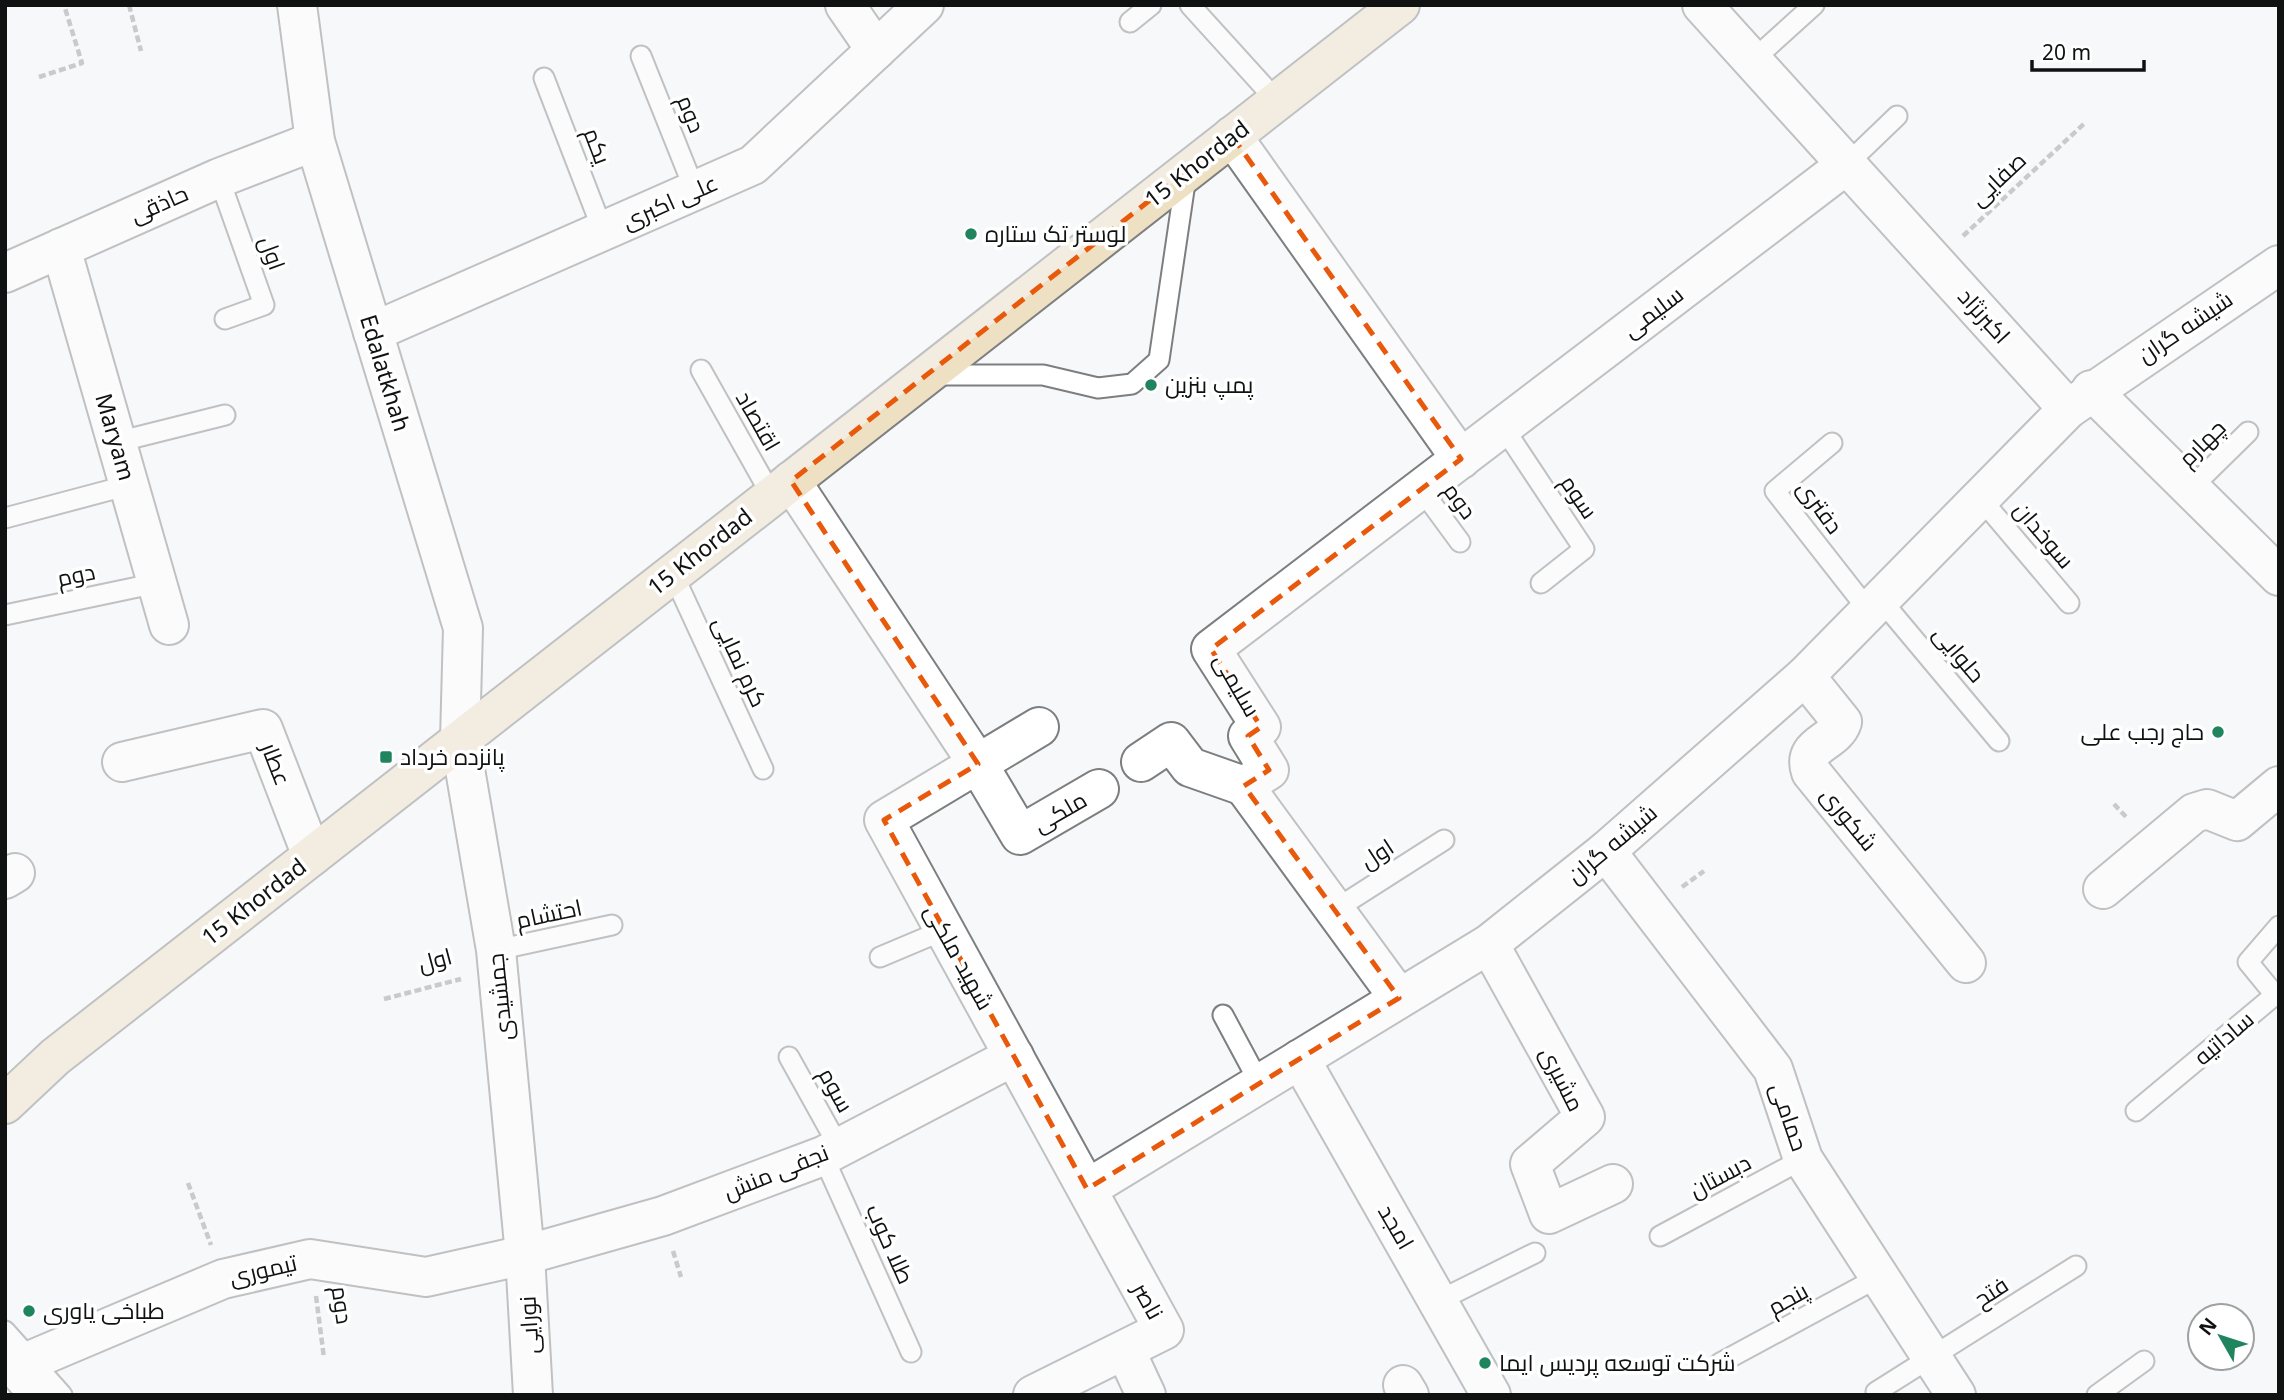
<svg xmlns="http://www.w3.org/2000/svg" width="2284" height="1400" font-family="'Noto Sans',Cairo,sans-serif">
<rect width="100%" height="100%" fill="#f7f8f9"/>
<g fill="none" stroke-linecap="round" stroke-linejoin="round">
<g stroke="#7d7e7f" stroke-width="23">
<g id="service">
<polyline points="1190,5 1277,101"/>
<polyline points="1130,22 1151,5"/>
<polyline points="641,56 695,191"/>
<polyline points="1752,61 1814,5"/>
<polyline points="544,78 603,231"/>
<polyline points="1846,165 1897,116"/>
<polyline points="219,178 264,305 225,319"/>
<polyline points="701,370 772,496"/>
<polyline points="934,375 1043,375 1098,388 1132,384 1159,360 1186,176"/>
<polyline points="1503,427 1584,549 1541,583"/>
<polyline points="117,442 225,415"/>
<polyline points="1832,443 1775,491 1869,611"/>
<polyline points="1421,489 1460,542"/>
<polyline points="2190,489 2248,432"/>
<polyline points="1981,499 2069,603"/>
<polyline points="5,518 129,485"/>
<polyline points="673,574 763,769"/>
<polyline points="1881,600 1999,741"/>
<polyline points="5,615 157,583"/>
<polyline points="1336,909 1444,840"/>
<polyline points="496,950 612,925"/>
<polyline points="880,957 944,930"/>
<polyline points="1223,1015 1260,1084"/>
<polyline points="789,1057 839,1147"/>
<polyline points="2136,1111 2275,995 2248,962 2279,926"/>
<polyline points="823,1156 911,1352"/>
<polyline points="1660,1236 1803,1159"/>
<polyline points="1438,1301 1535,1253"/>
<polyline points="5,1331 62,1395"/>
<polyline points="1720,1363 1879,1277"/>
<polyline points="1876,1392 2076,1266"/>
<polyline points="2097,1395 2144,1361"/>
</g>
</g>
<g stroke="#7d7e7f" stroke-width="42">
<g id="minor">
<polyline points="845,5 876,50"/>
<polyline points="1702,5 2068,409"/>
<polyline points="1232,136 1461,459"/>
<polyline points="61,248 169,625"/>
<polyline points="5,273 219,178 315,141"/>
<polyline points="373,332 753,165 924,5"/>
<polyline points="2091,390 2279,576"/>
<polyline points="791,481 978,764 1020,835 1099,789"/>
<path d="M1805,676L1842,722C1835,744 1801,743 1811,772L1966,963"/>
<polyline points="460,740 496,950 525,1255 533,1395"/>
<polyline points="122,762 263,729 312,856"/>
<polyline points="1141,762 1171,742 1190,767 1244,786"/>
<polyline points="1244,786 1269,770 1248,736 1261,727 1211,649 1846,165"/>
<polyline points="1244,786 1399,998"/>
<polyline points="1606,851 1773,1069 1803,1159 1956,1395"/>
<polyline points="5,879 15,873"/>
<polyline points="2103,889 2194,813 2207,809 2237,821 2279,786"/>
<polyline points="1489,944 1585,1117 1530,1164 1549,1214 1613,1184"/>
<polyline points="1300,1059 1491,1395"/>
<polyline points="1087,1189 1489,944 1606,851 1805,676 2068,409 2279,265"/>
<polyline points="1125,1350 1146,1395"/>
<polyline points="15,1367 223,1279 310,1259 426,1277 525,1255 663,1216 823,1156 1014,1056"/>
<polyline points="1403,1385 1409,1395"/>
<polyline points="1033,1395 1164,1330 884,820 1039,727"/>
</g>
</g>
<g stroke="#7d7e7f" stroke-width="42">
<g id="tertiary">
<polyline points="297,5 315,141 463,628 460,740"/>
<polyline points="5,1356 40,1395"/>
</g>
</g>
<g stroke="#7d7e7f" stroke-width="42">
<polyline id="secondary" points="5,1104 55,1057 1400,5"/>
</g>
<g stroke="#919293" stroke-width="4.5" stroke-dasharray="7 3.5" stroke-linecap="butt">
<polyline points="129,5 141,51"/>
<polyline points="39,77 82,63 64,5"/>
<polyline points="1963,236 2086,122"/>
<polyline points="2114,804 2128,819"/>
<polyline points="1682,887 1704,871"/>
<polyline points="384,999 461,979"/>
<polyline points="188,1183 211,1245"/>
<polyline points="673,1251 681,1277"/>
<polyline points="316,1296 324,1358"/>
</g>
<use href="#service" stroke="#fff" stroke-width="19"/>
<use href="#minor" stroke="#fff" stroke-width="38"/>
<use href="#tertiary" stroke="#fff" stroke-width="38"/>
<use href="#secondary" stroke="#eee0c3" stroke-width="38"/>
</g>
<path d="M0 0H2284V1400H0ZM1232,136L1461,459L1211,649L1261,727L1248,736L1269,770L1244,786L1399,998L1087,1189L884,820L978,764L791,481Z" fill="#f7f8f9" fill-opacity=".55" fill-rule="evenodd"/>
<path fill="none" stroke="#e8590c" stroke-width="5" stroke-dasharray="14 9" stroke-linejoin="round" d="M1232,136L1461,459L1211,649L1261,727L1248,736L1269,770L1244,786L1399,998L1087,1189L884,820L978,764L791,481Z"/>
<g fill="#20855f" stroke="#fff" stroke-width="2.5">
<circle cx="971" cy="234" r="7"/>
<circle cx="1151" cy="385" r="7"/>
<circle cx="2218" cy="732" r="7"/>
<rect x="379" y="750" width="14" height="14" rx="3.5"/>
<circle cx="29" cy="1311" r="7"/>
<circle cx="1485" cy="1363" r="7"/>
</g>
<g text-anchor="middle" stroke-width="7" stroke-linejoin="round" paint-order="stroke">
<g font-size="23" fill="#101111" stroke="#fff">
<text transform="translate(691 114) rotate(68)" y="8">دوم</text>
<text transform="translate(597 146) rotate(69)" y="8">یکم</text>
<text transform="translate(1197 164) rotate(-38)" y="8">15 Khordad</text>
<text transform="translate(1998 179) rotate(-43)" y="8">صفایی</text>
<text transform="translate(670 202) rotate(-24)" y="8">علی اکبری</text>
<text transform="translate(159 204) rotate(-24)" y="8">حاذقی</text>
<text transform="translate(272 253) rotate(70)" y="8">اول</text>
<text transform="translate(1653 312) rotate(-37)" y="8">سلیمی</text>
<text transform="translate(1984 316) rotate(48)" y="8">اکبرنژاد</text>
<text transform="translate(2185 327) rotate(-34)" y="8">شیشه گران</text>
<text transform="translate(385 373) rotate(73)" y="8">Edalatkhah</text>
<text transform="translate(758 421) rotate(60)" y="8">اقتصاد</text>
<text transform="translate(115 437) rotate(74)" y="8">Maryam</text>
<text transform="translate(2202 443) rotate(-45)" y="8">چهارم</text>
<text transform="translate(1579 497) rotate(56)" y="8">سوم</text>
<text transform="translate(1460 501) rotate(54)" y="8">دوم</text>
<text transform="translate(1820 507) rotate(54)" y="8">دفتری</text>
<text transform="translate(2044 535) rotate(50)" y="8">سوخدان</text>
<text transform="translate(700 552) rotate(-38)" y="8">15 Khordad</text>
<text transform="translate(76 575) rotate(-12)" y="8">دوم</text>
<text transform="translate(1959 654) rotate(50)" y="8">حلوایی</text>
<text transform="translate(740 662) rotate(65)" y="8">کرم نمایی</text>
<text transform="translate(1237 685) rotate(60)" y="8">سلیمی</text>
<text transform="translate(276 764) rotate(69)" y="8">عطار</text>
<text transform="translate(1060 812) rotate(-30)" y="8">ملکی</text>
<text transform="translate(1849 819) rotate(51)" y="8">شکوری</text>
<text transform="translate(1612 844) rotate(-40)" y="8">شیشه گران</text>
<text transform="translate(1377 854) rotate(-33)" y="8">اول</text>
<text transform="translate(254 902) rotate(-38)" y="8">15 Khordad</text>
<text transform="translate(549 914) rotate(-12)" y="8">احتشام</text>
<text transform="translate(959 957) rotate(61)" y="8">شهید ملکی</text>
<text transform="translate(435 960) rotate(-15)" y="8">اول</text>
<text transform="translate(500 997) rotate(-96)" y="8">جمشیدی</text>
<text transform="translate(2224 1038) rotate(-40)" y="8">ساداتیه</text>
<text transform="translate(1562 1079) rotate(63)" y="8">مشیری</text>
<text transform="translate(836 1090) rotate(61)" y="8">سوم</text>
<text transform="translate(1789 1117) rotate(71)" y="8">حمامی</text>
<text transform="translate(776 1172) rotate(-22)" y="8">نجفی منش</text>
<text transform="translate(1720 1176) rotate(-28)" y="8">دبستان</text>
<text transform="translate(1396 1227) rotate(60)" y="8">امجد</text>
<text transform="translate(890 1244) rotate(66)" y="8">طلا کوب</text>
<text transform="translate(263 1270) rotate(-13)" y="8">تیموری</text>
<text transform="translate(1991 1292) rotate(-33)" y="8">فتح</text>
<text transform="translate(1788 1299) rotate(-29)" y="8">پنجم</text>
<text transform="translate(1148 1301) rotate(61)" y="8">ناصر</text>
<text transform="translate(342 1305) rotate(82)" y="8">دوم</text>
<text transform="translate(529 1325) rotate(-93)" y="8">نورایی</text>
</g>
<g font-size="23" fill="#101111" stroke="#fff" text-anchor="start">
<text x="985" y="242">لوستر تک ستاره</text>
<text x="1165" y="393">پمپ بنزین</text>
<text x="2204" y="740" text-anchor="end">حاج رجب علی</text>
<text x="400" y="765">پانزده خرداد</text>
<text x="43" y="1319">طباخی یاوری</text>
<text x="1499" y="1371">شرکت توسعه پردیس ایما</text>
</g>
</g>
<rect width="2284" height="1400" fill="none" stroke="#101111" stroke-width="14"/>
<g transform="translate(2221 1337) rotate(309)"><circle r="33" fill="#ffffff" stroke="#9fa0a0" stroke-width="2"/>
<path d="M0-5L12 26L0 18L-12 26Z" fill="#20855f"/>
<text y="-10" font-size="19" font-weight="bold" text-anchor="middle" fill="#101111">N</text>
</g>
<path d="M2032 60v10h112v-10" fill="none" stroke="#101111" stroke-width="3.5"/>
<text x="2042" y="60" font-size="21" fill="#101111" stroke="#ffffff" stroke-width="5" paint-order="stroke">20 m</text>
</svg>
